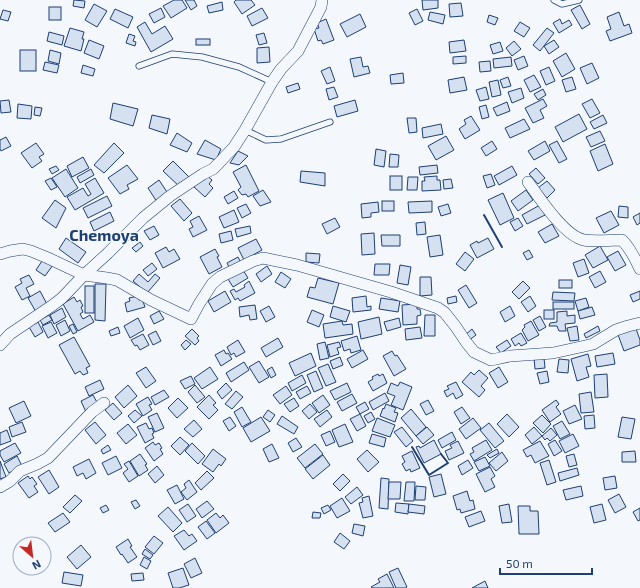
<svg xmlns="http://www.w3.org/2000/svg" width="640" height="588" font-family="'Exo 2',sans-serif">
<rect width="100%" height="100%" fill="#f4f7fb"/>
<g fill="#d5e0f0" stroke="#1d3f73">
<polygon points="74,0 85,1 84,8 73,6"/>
<polygon points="174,0 182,0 187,8 171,18 163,6"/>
<polygon points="185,0 194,0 197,6 191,10"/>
<polygon points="236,0 251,0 255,5 242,14 234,2"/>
<polygon points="422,0 438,0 438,8 423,10"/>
<polygon points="222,2 223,10 209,13 207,6"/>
<polygon points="461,3 463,16 450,17 449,4"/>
<polygon points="94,4 107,11 97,27 85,20"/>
<polygon points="580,5 590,24 582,29 571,10"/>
<rect x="49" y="7" width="12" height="13"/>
<polygon points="161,8 165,17 154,23 149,14"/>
<polygon points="262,8 268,18 252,26 247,16"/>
<polygon points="115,9 133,17 128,28 110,19"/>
<polygon points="417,9 423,21 415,25 409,13"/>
<polygon points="3,10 11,12 8,21 0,19"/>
<polygon points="430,12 445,15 443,24 428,20"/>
<polygon points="619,12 624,26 629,24 632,33 610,41 606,31 611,29 607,17"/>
<polygon points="360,14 366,27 347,37 340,24"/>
<polygon points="489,15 498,18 495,25 487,22"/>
<polygon points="326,19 334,40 323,44 321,40 318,41 314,29 319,28 317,23"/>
<polygon points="560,19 562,24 569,20 572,25 559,33 553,23"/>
<polygon points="145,22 152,34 165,26 173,39 151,52 137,27"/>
<polygon points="520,22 530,28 524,37 514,31"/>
<polygon points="70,28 84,32 82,39 84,39 81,51 64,46"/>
<polygon points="547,28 554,33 540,51 533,45"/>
<polygon points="49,32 64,36 62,45 47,41"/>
<polygon points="264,33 267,43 259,45 256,35"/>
<polygon points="129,34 135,36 133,41 136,42 135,46 126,43"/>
<rect x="196" y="39" width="14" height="6"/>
<polygon points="89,40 104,46 99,59 84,53"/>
<polygon points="464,40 466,51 450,53 449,42"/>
<polygon points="554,40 559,47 549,54 544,46"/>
<polygon points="514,41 521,49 512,56 506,48"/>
<polygon points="500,42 503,51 493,54 490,45"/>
<polygon points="269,47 270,62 257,63 257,48"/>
<rect x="20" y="50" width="16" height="21"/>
<polygon points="50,50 61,53 59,64 48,61"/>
<polygon points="566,53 575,69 562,77 553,61"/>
<polygon points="466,56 466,63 453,64 453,57"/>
<polygon points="524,56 528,66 518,70 514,60"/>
<polygon points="361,57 363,67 368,66 370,73 354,77 350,59"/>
<polygon points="511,57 512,66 494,68 493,59"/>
<polygon points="490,61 491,71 480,72 479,62"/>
<polygon points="45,62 59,65 57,73 43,70"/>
<polygon points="592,63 599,78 587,84 580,68"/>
<polygon points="83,65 95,69 93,76 81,73"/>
<polygon points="330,67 335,81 327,84 321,71"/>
<polygon points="549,67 555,81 546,85 540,71"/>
<polygon points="403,73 404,83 391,84 390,75"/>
<polygon points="534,75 541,87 530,92 524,80"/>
<polygon points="464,77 467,90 450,93 448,80"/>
<polygon points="508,77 511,86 503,88 500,80"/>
<polygon points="572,77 576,89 566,92 562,80"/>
<polygon points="498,80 501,95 492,97 489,82"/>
<polygon points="298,83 300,89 288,93 286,87"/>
<polygon points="334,87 338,97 329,100 326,89"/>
<polygon points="486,87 489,99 480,101 476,90"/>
<polygon points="521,88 524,98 512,103 508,92"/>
<polygon points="543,89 546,95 538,100 534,94"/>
<polygon points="543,99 547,106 540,110 544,118 533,123 525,108"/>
<polygon points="592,99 600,113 590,118 582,104"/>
<polygon points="9,100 11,112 1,113 0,101"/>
<polygon points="355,100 358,111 337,117 334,106"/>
<polygon points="507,102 510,111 497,116 493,108"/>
<polygon points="113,103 138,109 133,126 110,119"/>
<polygon points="18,104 32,106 31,119 17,118"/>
<polygon points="486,105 489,117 482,119 479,107"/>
<polygon points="35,107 42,108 40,116 34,115"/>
<polygon points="579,114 587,129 563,142 555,127"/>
<polygon points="152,115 170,119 167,134 149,128"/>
<polygon points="603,115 607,123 594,129 590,122"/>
<polygon points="471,116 480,130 465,139 459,129 466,124 464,120"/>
<polygon points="407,118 416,118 417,132 409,133"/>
<polygon points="524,119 530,129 510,138 505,128"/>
<polygon points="441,124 443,134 423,138 422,128"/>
<polygon points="600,131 605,141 591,147 586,137"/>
<polygon points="177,133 192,143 187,152 170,145"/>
<polygon points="446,136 454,150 436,160 428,146"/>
<polygon points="6,137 11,146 1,151 0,149 0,140"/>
<polygon points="205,140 221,149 216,160 197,154"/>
<polygon points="492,141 497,149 486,156 481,148"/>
<polygon points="545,141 550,151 534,160 528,151"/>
<polygon points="557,141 567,159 559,163 549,145"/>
<polygon points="36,143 44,154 39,157 42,161 32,168 21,153"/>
<polygon points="114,143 124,153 104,173 94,165"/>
<polygon points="605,144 613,164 598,171 590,151"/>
<polygon points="376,149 386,151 384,167 374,165"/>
<polygon points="238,151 248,156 239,165 230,163"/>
<polygon points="390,154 399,155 398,167 389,167"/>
<polygon points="83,157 89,168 72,177 67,166"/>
<polygon points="173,161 191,179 181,188 163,171"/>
<polygon points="127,165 138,179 127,185 129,189 120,194 108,178"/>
<polygon points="246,165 259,191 248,197 246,194 242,195 238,190 241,187 233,172"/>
<polygon points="437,165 438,173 420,175 419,167"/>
<polygon points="56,166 59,170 52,174 49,169"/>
<polygon points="512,166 517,175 499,185 494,176"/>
<polygon points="536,168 545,178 538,184 529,174"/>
<polygon points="66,169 78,188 65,197 52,178"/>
<polygon points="91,169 94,175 80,183 77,177"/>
<polygon points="301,171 325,173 325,186 300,182"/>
<polygon points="205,174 212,180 209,184 213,188 205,197 194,187"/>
<polygon points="491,174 495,185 487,188 483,176"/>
<rect x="390" y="176" width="12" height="14"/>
<polygon points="437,176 437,180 440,180 441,190 422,191 422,181 425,181 424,177"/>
<polygon points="408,177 418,177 417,190 407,190"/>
<polygon points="51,178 57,187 51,190 45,181"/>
<polygon points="95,178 104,193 75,210 67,197 83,188 88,196 91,194 85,184"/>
<polygon points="451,179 453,188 444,189 443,180"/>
<polygon points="159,180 169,195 157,202 148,188"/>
<polygon points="547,181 555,190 547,198 538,188"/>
<polygon points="263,190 271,202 260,206 253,196"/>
<polygon points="526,190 533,200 518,211 511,201"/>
<polygon points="234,191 238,198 228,204 224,197"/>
<polygon points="503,193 514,218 500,225 488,200"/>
<polygon points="107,196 112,206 88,218 83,208"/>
<polygon points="180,199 192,213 184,221 171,206"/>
<polygon points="55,200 66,208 56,228 42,218"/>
<rect x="382" y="201" width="12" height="10"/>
<polygon points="432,201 432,212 409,213 408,202"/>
<polygon points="378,202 379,212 371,213 371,217 362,218 361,204"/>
<polygon points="246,204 251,213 242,218 237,208"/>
<polygon points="448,204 451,213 441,216 438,207"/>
<polygon points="540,205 545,215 527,224 522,215"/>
<polygon points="619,206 628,207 628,218 618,217"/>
<polygon points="234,210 239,222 224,228 219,217"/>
<polygon points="611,211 619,225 604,233 596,218"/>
<polygon points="110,212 114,221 94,231 90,222"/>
<polygon points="640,213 640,223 637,225 633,217"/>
<polygon points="199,216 207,230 193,237 189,229 193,227 190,221"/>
<polygon points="335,218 340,227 327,234 322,224"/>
<polygon points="518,218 523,226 515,231 510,222"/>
<polygon points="425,222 426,234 417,235 416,223"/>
<polygon points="552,224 559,236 545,243 538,232"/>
<polygon points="154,226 159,235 150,240 144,231"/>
<polygon points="250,226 251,233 237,237 235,229"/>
<polygon points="231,231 233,240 221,243 219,234"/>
<polygon points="374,233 375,254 362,255 361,234"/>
<polygon points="381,235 400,235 400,246 382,246"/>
<polygon points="440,235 443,255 430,257 427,237"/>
<polygon points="66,238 86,252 78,263 59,249"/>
<polygon points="488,238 494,249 477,258 470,245 477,241 478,243"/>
<polygon points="256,239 262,250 244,260 238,248"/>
<polygon points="140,242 143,246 136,252 132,248"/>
<polygon points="600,246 608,260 593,268 585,255"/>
<polygon points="166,247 169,252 174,249 180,259 163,268 155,253"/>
<polygon points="215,249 219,256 217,257 222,267 209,274 200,257"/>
<polygon points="529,250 533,257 527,260 523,253"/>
<polygon points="618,251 626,265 615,271 607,257"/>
<polygon points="465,252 474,259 465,271 456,264"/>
<polygon points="306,253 320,254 319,263 306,262"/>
<polygon points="238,257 241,263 230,269 227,263"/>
<polygon points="44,258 53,265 45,276 36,270"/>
<polygon points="584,259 589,273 578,277 573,263"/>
<polygon points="152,263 157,269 148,276 143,270"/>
<polygon points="375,264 390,264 389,275 374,275"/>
<polygon points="400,265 411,267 408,285 397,283"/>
<polygon points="267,266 272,274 261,282 256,274"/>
<polygon points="243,270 248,278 233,287 228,279"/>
<polygon points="600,271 606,282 595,288 589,277"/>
<polygon points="281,272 291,279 285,288 275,282"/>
<polygon points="139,274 148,282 155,274 160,278 147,293 133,281"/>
<polygon points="29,275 34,284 26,288 30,296 22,300 15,287 22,283 20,279"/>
<polygon points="420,277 431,277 432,295 420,296"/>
<polygon points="318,278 339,283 333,304 307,297 310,287 315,288"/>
<rect x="559" y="280" width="13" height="8"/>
<polygon points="249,281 255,293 240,301 238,298 235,300 230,291 234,289 236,292 245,287 244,285"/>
<polygon points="523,281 530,288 519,299 512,292"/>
<polygon points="95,284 106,284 105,321 95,320"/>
<polygon points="466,285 477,303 469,308 458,290"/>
<rect x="85" y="286" width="9" height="27"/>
<polygon points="40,291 48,306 36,312 28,298"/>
<polygon points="225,291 231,302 214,312 208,301"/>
<polygon points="640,291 640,299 633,302 630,295"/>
<polygon points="553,292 575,293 574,301 552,300"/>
<polygon points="138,296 139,300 142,299 145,307 127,312 125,303 130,301 129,298"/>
<polygon points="366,296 367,307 371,306 371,310 353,312 352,298"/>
<polygon points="456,296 457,302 448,304 447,298"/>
<polygon points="530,296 536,306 528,312 521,302"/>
<polygon points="74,297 77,302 80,300 83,306 81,307 83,312 80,314 83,319 90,315 94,322 78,331 63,304"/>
<polygon points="381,298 400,301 398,312 379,309"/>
<polygon points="586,298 589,307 578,311 575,301"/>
<rect x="553" y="302" width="21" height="7"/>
<polygon points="417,304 417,309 420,309 421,315 417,316 417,324 403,325 402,305"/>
<polygon points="255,305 257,319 250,320 249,315 240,317 239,307"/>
<polygon points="269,306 275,317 266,322 260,311"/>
<polygon points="333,306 350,311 346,322 330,317"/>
<polygon points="510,306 515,316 505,322 500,312"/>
<polygon points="592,307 595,315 580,319 578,311"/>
<polygon points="62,308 66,317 54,324 50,315"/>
<polygon points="312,310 324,315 319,327 307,322"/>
<rect x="544" y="310" width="10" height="9"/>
<polygon points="159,311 164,319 154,324 150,316"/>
<polygon points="567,311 567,316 575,315 575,323 565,324 566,331 559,331 557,326 549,326 550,323 557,322 557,312"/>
<polygon points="49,315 52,320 43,325 40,320"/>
<polygon points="425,315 435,315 435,336 424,336"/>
<polygon points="540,316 546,327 539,331 533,320"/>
<polygon points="379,317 382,334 361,339 358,322"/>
<polygon points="138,318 144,330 130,338 124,326"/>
<polygon points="399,318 401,327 387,331 384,322"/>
<polygon points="65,320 70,331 61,336 56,325"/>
<polygon points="342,321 343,325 352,324 353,334 325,338 323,324"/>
<polygon points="531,321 539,335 528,341 522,330 525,327 524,325"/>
<polygon points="38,322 43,332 35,337 29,327"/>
<polygon points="51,322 57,333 48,338 42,326"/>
<polygon points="73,324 77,332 73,334 69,326"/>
<polygon points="577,326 579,340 570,341 567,328"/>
<polygon points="598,326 600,331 586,338 584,334"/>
<polygon points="635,326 640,340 640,345 624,351 617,332"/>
<polygon points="118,327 120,333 111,336 109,331"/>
<polygon points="420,327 422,338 406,340 405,329"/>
<polygon points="192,329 199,336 197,338 199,341 195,345 185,336"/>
<polygon points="472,329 476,335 468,341 464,336"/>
<polygon points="156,331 161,341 153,345 148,335"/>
<polygon points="521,333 527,343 521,346 519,343 515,346 511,339"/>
<polygon points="143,334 149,345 140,350 137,345 135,346 131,340"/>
<polygon points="357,336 361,350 351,353 350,349 344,351 341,341"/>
<polygon points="74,337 90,366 86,368 88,373 83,375 80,371 75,374 59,345"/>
<polygon points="278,338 283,347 266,357 261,348"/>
<polygon points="186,340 191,344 185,350 181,345"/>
<polygon points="238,340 245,352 236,357 234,353 231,355 227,347"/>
<polygon points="507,340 511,346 501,353 496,347"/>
<polygon points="325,342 329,358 320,360 317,344"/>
<polygon points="339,342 341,347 337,348 339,354 330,357 327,345"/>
<polygon points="224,350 226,354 228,353 232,359 221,366 215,355"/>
<polygon points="363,350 368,359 352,368 347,359"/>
<polygon points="392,351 395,356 397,355 406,369 394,376 383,356"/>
<polygon points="311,353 316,366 295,376 289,363"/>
<polygon points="613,353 615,364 597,367 595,356"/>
<polygon points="588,354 591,366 586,367 589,377 577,381 571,359"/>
<polygon points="340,357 343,365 333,369 330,361"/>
<polygon points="534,358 544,358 545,368 535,369"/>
<polygon points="559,359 569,360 568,373 557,372"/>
<polygon points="259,361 269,377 259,383 249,367"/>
<polygon points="244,362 249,370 231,382 226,373"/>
<polygon points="328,364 336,382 326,386 318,368"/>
<polygon points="146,367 156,381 146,388 136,373"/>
<polygon points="210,367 218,379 202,389 194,378"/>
<polygon points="272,367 276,375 271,378 267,370"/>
<polygon points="499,367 508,382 498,388 489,373"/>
<polygon points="479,370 488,378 481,386 485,390 479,397 462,382 471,372 474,375"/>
<polygon points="316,371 323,388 314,392 307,375"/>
<polygon points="547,371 549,382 540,384 537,373"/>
<polygon points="378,374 379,376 383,374 387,383 373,391 368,382 373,379 372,377"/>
<polygon points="607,374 608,397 595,398 594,375"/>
<polygon points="302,375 306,383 292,391 288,383"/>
<polygon points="191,376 195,384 185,389 180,381"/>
<polygon points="100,380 104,389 89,396 85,387"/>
<polygon points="400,382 412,387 403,410 391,405 395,396 387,393 391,383 398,386"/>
<polygon points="456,382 463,395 456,399 453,393 447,397 444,391 449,389 447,386"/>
<polygon points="226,383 232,390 222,399 217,392"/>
<polygon points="347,383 351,392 335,400 330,391"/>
<polygon points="128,385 137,396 124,408 115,397"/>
<polygon points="195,385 205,397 197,403 188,392"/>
<polygon points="286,386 292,395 280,404 273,395"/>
<polygon points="307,386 311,393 300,399 296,392"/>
<polygon points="164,390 169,397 155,405 151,397"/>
<polygon points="236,391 243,397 232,409 225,404"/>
<polygon points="591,392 594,412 581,413 579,394"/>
<polygon points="385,393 389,401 373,410 369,402"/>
<polygon points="352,394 357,403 342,411 337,402"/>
<polygon points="93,395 99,406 86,412 81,401"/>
<polygon points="209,395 216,403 213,405 218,410 209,419 197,407"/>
<polygon points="323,395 330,405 319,413 312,403"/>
<polygon points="148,397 152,404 149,405 152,410 143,416 136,404"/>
<polygon points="178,398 188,408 177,418 168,408"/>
<polygon points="294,398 299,406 290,412 284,404"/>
<polygon points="428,400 434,411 426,415 420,404"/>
<polygon points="556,400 559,404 556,407 561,414 550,422 542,410"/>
<polygon points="24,401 31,416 16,423 9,408"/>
<polygon points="365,402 369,409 360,414 356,407"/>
<polygon points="113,403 122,413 114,420 105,410"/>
<polygon points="310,404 317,412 309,419 302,411"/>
<polygon points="386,404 396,408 394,412 398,413 395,422 380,416 383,408 384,409"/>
<polygon points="575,405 582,419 569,424 563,411"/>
<polygon points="242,407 251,422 242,427 234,412"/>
<polygon points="462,407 470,418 461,424 454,412"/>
<polygon points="411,409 426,427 416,436 401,418"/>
<polygon points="135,410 142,416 134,423 128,416"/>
<polygon points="268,410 275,415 270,422 263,417"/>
<polygon points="327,410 332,417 320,427 314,419"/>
<polygon points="371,412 375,419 368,423 364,416"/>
<polygon points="157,413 164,428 155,432 148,417"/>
<polygon points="360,414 366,426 357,431 350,419"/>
<polygon points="507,414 519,427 509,437 497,424"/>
<polygon points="542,415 551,424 543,433 533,423"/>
<polygon points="594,415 595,428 585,429 584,416"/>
<polygon points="282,416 298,427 294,434 277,424"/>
<polygon points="230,417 236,426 229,431 223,421"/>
<polygon points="261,417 270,431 251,442 243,428"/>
<polygon points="622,417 635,419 631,439 618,437"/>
<polygon points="377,418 395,425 390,437 372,431"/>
<polygon points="473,418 481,428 466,439 459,429"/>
<polygon points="194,420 202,429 193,437 184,429"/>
<polygon points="562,421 570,434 560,439 553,426"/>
<polygon points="22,422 26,432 12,437 9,427"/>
<polygon points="95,422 106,435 96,444 85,430"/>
<polygon points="146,423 149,429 152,428 154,433 152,434 154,438 145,443 137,427"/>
<polygon points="489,423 504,441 495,448 480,430"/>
<polygon points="128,424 137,435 126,444 117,433"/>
<polygon points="345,424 353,442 339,447 332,430"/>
<polygon points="402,427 413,441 406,447 394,432"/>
<polygon points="427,427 434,435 423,444 416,436"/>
<polygon points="534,427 542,436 532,444 525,435"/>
<polygon points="551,428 557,435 550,441 547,438 545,440 542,436"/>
<polygon points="7,430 11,441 0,445 0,433"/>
<polygon points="330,431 335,442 326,446 321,435"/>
<polygon points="452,432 456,440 442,448 438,440"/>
<polygon points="372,434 386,438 384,447 369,443"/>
<polygon points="573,434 579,446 565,453 559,441"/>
<polygon points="180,437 189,445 180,455 171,446"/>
<polygon points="296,438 302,447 293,452 288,443"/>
<polygon points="434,440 441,454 424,463 416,447 419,446 420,448"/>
<polygon points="486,440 492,450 474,461 470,454 474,452 472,448"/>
<polygon points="555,440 562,451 554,456 548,444"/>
<polygon points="458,441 464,453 449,460 445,451 452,448 450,445"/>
<polygon points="540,441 549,456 535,463 531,455 527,457 523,450"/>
<polygon points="153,442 155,445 159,443 162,448 160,449 163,454 154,461 145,448"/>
<polygon points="15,443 21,453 4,462 0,455 0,451"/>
<polygon points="192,443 205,456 198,464 185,451"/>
<polygon points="272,444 279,458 269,462 263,449"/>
<polygon points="315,444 323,454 305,468 297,458"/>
<polygon points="108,445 111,450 103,454 101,450"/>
<polygon points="213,449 226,459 221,466 219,464 213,472 202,464"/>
<polygon points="497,449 499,453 490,458 487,455"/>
<polygon points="367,450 379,462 368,472 357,459"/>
<polygon points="412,451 420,468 411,472 410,469 406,471 402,464 405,462 402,456"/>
<polygon points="635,451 636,462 622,462 622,452"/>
<polygon points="502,452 508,461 496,471 489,463"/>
<polygon points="140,454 147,464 145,465 148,470 139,476 130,461"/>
<polygon points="574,454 577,465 569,467 566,456"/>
<polygon points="323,455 330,465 313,479 305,469"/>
<polygon points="17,456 22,466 9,473 4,464"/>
<polygon points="116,456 122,468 108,475 102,463"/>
<polygon points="485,457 490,466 479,471 474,462"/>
<polygon points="89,459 96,473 86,479 83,473 77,476 73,467"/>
<polygon points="468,460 473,468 462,475 458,466"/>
<polygon points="549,460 556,482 547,485 540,463"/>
<polygon points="0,461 6,477 0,479"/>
<polygon points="129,461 138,476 129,482 123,473 128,469 124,464"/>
<polygon points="157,466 164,475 155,483 148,474"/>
<polygon points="490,467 495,476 491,479 495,487 485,492 476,474"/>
<polygon points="577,468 579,475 560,481 558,473"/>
<polygon points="49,470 59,487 49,494 38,477"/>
<polygon points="207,471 214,478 201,490 195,483"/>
<polygon points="343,474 350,481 340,491 333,484"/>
<polygon points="441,474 446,494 434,497 429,477"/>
<polygon points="28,476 30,479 32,477 37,484 34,486 38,492 29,498 18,483"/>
<polygon points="615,476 617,488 605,490 603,478"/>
<polygon points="381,478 389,479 388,509 379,508"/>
<polygon points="189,480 197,492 187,500 181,492 186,488 184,484"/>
<polygon points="389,482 401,482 400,499 388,499"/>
<polygon points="406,482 415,482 414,501 404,501"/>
<polygon points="177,485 184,499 175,504 167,490"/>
<polygon points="416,486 426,487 425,500 415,500"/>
<polygon points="581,486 583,496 566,500 563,490"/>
<polygon points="357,487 363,495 351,504 345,497"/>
<polygon points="467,491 470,501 473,500 475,509 461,513 460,509 457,510 453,496"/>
<polygon points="619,494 626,507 615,513 608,500"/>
<polygon points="75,495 82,501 70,513 63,507"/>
<polygon points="369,496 373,516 363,518 359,503 363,502 362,498"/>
<polygon points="342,498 350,511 337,518 330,506"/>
<polygon points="136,500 140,506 135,509 131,502"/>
<polygon points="207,501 214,509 202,518 196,509"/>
<polygon points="396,503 409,504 408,514 395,512"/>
<polygon points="188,504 196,516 187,522 179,510"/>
<polygon points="409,504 425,506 424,514 408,512"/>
<polygon points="509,504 512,522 502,523 499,506"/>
<polygon points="602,504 606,520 594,523 590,507"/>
<polygon points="106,505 109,510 103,513 100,508"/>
<polygon points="328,505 331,510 324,514 321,508"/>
<polygon points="518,506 530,506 530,511 538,511 539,534 519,534"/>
<polygon points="168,507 182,523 173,532 158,516"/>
<polygon points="640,508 640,520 638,521 633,512"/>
<polygon points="481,511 485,521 469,527 465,517"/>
<polygon points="313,512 321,513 320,518 312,518"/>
<polygon points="63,513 70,522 55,532 48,523"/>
<polygon points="216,513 220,518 223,515 229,523 216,533 207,520"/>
<polygon points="206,521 215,533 207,539 198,527"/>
<polygon points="354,524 365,526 363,536 352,533"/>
<polygon points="184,530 189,536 192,534 197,541 184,550 174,536"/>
<polygon points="340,533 350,541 344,549 334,542"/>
<polygon points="154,536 163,543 154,554 145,547"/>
<polygon points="128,539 132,546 130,547 137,557 128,563 122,554 121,555 116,547"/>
<polygon points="81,545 91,557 77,569 67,557"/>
<polygon points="145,549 153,555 150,559 142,554"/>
<polygon points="144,557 151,561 147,569 140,565"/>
<polygon points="195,558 202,573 191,578 184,564"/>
<polygon points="183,568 189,585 179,588 173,588 168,573"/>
<polygon points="398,568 407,587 405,588 396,588 389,572"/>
<polygon points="64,572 83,575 81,586 62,583"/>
<polygon points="143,573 144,580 132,581 131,574"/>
<polygon points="387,574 394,588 372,588 371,587 380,582 378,579"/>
<polygon points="485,581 488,588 472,588"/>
</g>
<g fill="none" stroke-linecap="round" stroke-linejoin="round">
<g stroke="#1d3f73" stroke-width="7">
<g id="service">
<polyline points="554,0 562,4 579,0"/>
<polyline points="139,66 172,54 202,57 239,67 272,82"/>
<polyline points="245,130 266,140 281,139 330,122"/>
</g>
</g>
<g stroke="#1d3f73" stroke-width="12">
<g id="minor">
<path d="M528,182C539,197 564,236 584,240C596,242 609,240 622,240C630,248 635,258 640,269"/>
<polyline points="0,254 10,251 23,249 31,251 48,258 84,275 107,278 117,280 151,300 191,319 199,304 212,284 220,277 253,261 263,258 297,265 391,292 438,308 445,313 456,327 466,342 474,352 491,360 510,356 553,353 585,346 593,344 616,330 628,326 640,323"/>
<polyline points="0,345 10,334 53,305 62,298 84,275 108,253 143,218 170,196 203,174 213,169 218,164 234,147 245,130 272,82 281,69 298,51 321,7 322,0"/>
<polyline points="0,487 10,481 20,471 37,464 48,458 92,412 104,403"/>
</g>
</g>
<use href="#service" stroke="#f4f7fb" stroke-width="5.5"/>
<use href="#minor" stroke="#f4f7fb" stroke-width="11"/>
<g stroke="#1d3f73" stroke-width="2">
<polyline points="484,215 502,247"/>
<polyline points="412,447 429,475 448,463 441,454"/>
</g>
</g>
<g text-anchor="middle" stroke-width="3" stroke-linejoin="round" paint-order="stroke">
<g font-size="16" font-weight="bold" fill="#1d3f73" stroke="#f4f7fb">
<text x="104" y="241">Chemoya</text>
</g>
</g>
<g transform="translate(32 556) rotate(152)"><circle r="19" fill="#f4f7fb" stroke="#9eadc5"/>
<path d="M0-3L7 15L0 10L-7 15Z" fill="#c62828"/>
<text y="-6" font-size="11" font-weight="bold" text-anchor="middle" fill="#1d3f73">N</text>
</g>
<path d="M500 568v6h92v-6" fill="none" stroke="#1d3f73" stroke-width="2"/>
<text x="506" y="568" font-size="12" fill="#1d3f73" stroke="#f4f7fb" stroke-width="3" paint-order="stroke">50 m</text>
</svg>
